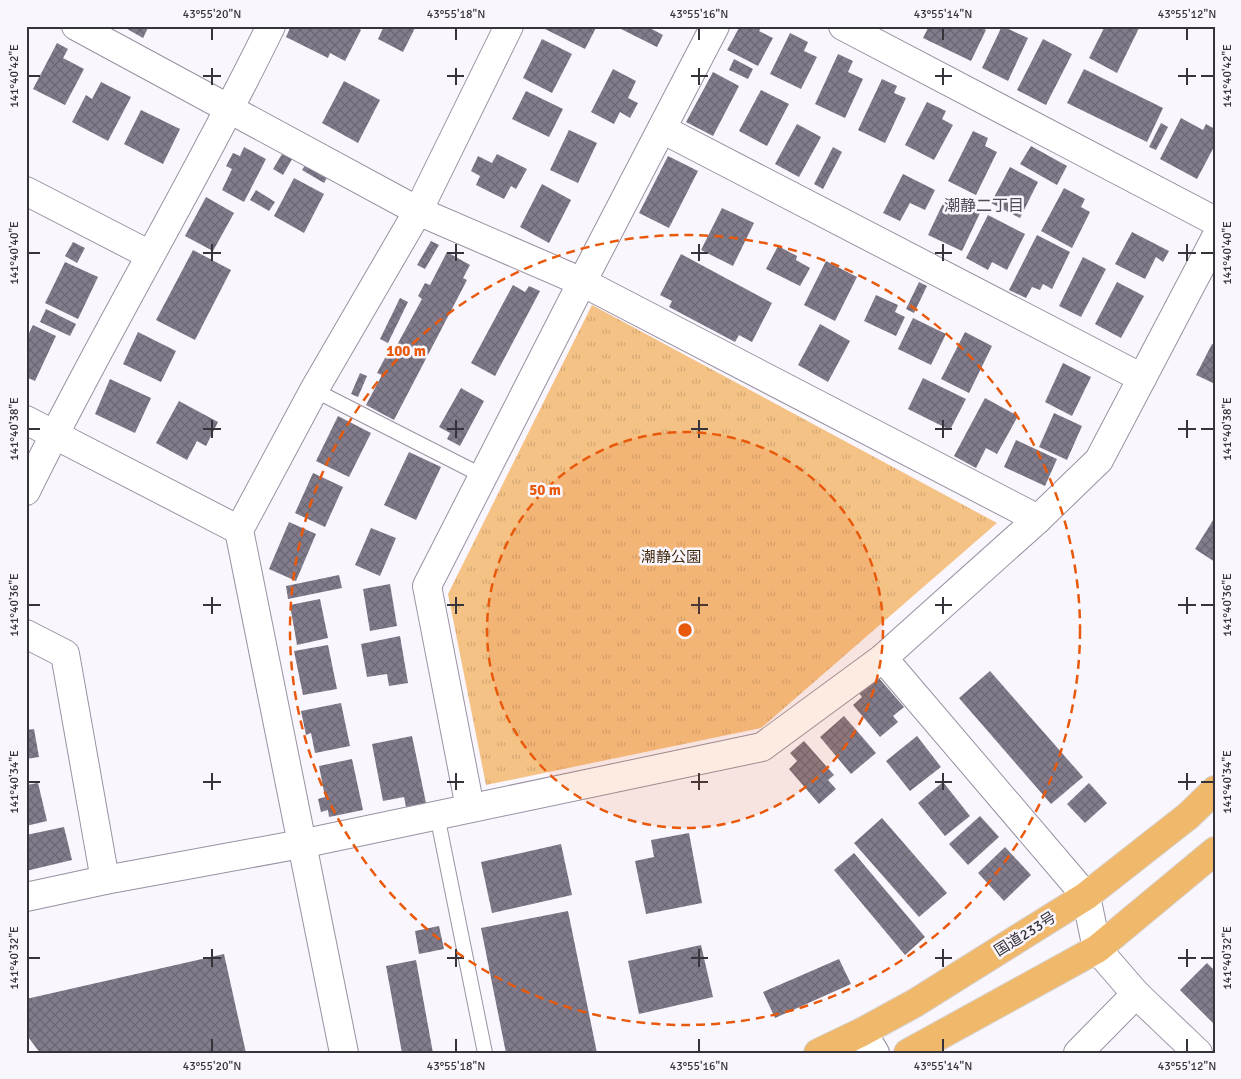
<svg xmlns="http://www.w3.org/2000/svg" width="1241" height="1079" font-family="Signika,'Noto Sans JP',sans-serif">
<defs>
<pattern id="park-tufts" width="24" height="20" patternUnits="userSpaceOnUse" patternTransform="scale(1.25)"><rect width="24" height="20" fill="#f5c285"/><path d="M3 7l-1-3M5 7V3M7 7l1-3M15 17l-1-3M17 17v-4M19 17l1-3" fill="none" stroke="#d3a774"/></pattern>
<pattern id="building-cross-hatch" width="8" height="8" patternUnits="userSpaceOnUse" patternTransform="scale(1.25)"><rect width="8" height="8" fill="#827c8c"/><path d="M0 0l8 8M0 8l8-8" fill="none" stroke="#6b6673"/></pattern>
</defs>
<rect width="100%" height="100%" fill="#faf6fe"/>
<polygon fill="url(#park-tufts)" points="592,305 997,523 761,728 486,785 448,594"/>
<g fill="url(#building-cross-hatch)">
<polygon points="122,26 149,26 143,38"/>
<polygon points="291,26 354,26 361,30 345,61 330,53 328,58 286,37"/>
<polygon points="384,26 416,26 403,52 378,39"/>
<polygon points="547,26 597,26 585,49 545,29"/>
<polygon points="615,26 646,26 663,35 657,47"/>
<polygon points="740,26 762,26 759,31 773,38 758,66 727,50"/>
<polygon points="929,26 979,26 986,30 971,61 923,38"/>
<polygon points="1002,26 1028,38 1008,81 982,68"/>
<polygon points="1105,26 1140,26 1117,73 1089,58"/>
<polygon points="790,33 808,42 804,51 817,57 801,89 770,74"/>
<polygon points="542,39 572,54 552,93 523,78"/>
<polygon points="1043,39 1072,54 1046,105 1017,90"/>
<polygon points="57,43 68,49 63,58 84,69 65,105 33,89"/>
<polygon points="838,54 853,61 848,72 863,79 845,118 815,104"/>
<polygon points="734,59 753,69 748,79 729,70"/>
<polygon points="613,69 636,81 628,98 638,103 630,118 620,112 614,124 591,112"/>
<polygon points="1084,69 1163,108 1147,142 1067,103"/>
<polygon points="713,72 739,86 713,136 686,122"/>
<polygon points="882,79 897,86 894,93 906,98 885,143 858,130"/>
<polygon points="344,81 380,100 358,143 322,123"/>
<polygon points="101,82 131,97 108,141 72,122 86,95 92,99"/>
<polygon points="761,90 789,104 767,146 739,131"/>
<polygon points="526,91 563,109 549,137 512,119"/>
<polygon points="927,102 946,111 942,119 953,125 934,160 905,145"/>
<polygon points="141,110 180,129 163,164 124,144"/>
<polygon points="1181,118 1203,130 1206,124 1215,129 1215,145 1197,179 1160,159"/>
<polygon points="1161,123 1168,127 1156,150 1149,147"/>
<polygon points="797,124 821,137 799,177 775,164"/>
<polygon points="569,130 597,143 578,183 550,170"/>
<polygon points="973,131 988,138 985,146 997,152 976,195 948,181"/>
<polygon points="1031,146 1067,166 1057,185 1020,164"/>
<polygon points="244,147 266,159 244,202 222,190 232,169 226,166 233,153 240,156"/>
<polygon points="833,147 842,152 823,189 814,184"/>
<polygon points="285,149 295,154 283,175 273,169"/>
<polygon points="497,154 527,169 516,189 511,186 504,199 476,185 480,176 471,171 478,156 492,163"/>
<polygon points="668,156 698,171 669,228 639,213"/>
<polygon points="308,161 329,174 324,183 302,170"/>
<polygon points="1010,167 1038,182 1020,218 991,203"/>
<polygon points="903,174 935,190 925,210 910,203 900,221 883,213"/>
<polygon points="294,178 324,194 304,233 274,216"/>
<polygon points="542,184 571,200 549,243 520,227"/>
<polygon points="1064,188 1085,199 1081,207 1090,212 1072,248 1041,231"/>
<polygon points="256,190 275,202 269,211 250,200"/>
<polygon points="206,197 234,213 213,251 185,236"/>
<polygon points="946,197 980,213 962,251 928,235"/>
<polygon points="722,208 754,223 733,266 701,250"/>
<polygon points="988,215 1025,234 1007,270 992,262 988,270 966,258"/>
<polygon points="1132,232 1169,251 1163,262 1156,257 1145,279 1115,264"/>
<polygon points="1037,235 1070,252 1052,289 1043,284 1040,290 1032,287 1026,298 1009,290"/>
<polygon points="431,241 439,245 425,269 417,265"/>
<polygon points="73,242 85,248 77,263 65,256"/>
<polygon points="778,246 797,256 796,260 810,268 800,286 766,269"/>
<polygon points="193,250 231,270 195,340 156,320"/>
<polygon points="447,252 470,265 463,278 467,280 394,420 366,405 382,375 377,373 386,356 390,358 422,299 418,296 425,283 430,285"/>
<polygon points="681,254 772,303 752,342 739,335 735,342 669,307 672,301 660,295"/>
<polygon points="1083,257 1106,269 1081,317 1059,306"/>
<polygon points="826,261 857,277 835,321 804,305"/>
<polygon points="65,262 98,277 78,319 45,303"/>
<polygon points="919,282 927,286 914,313 906,309"/>
<polygon points="1117,282 1144,296 1121,338 1095,324"/>
<polygon points="513,285 525,292 529,286 540,291 495,376 471,363"/>
<polygon points="876,295 898,305 895,312 905,317 896,336 864,321"/>
<polygon points="400,298 408,302 388,343 380,339"/>
<polygon points="46,309 76,324 70,336 40,322"/>
<polygon points="913,318 946,334 931,365 898,349"/>
<polygon points="820,324 850,341 828,382 798,365"/>
<polygon points="33,325 56,336 35,381 26,377 26,339"/>
<polygon points="138,332 176,351 161,382 123,364"/>
<polygon points="965,332 992,346 969,393 941,379"/>
<polygon points="1212,344 1215,345 1215,384 1196,375"/>
<polygon points="1063,363 1091,377 1072,416 1045,402"/>
<polygon points="360,373 367,376 358,397 351,394"/>
<polygon points="923,378 966,399 950,430 908,409"/>
<polygon points="110,379 151,398 135,433 95,414"/>
<polygon points="461,388 484,401 460,446 447,439 450,433 439,427"/>
<polygon points="985,398 1018,416 997,454 986,448 976,468 954,456"/>
<polygon points="179,401 218,422 206,446 197,441 187,460 156,443"/>
<polygon points="1054,413 1082,426 1067,460 1039,447"/>
<polygon points="338,416 371,433 349,477 316,461"/>
<polygon points="1016,440 1057,459 1045,486 1004,467"/>
<polygon points="409,452 441,467 416,520 384,505"/>
<polygon points="313,473 343,487 325,527 295,513"/>
<polygon points="1215,517 1215,562 1195,549"/>
<polygon points="289,522 316,534 296,581 269,569"/>
<polygon points="371,528 396,538 380,576 355,565"/>
<polygon points="339,575 342,588 288,599 286,586"/>
<polygon points="390,584 397,626 370,631 363,589"/>
<polygon points="320,599 328,638 297,645 290,605"/>
<polygon points="400,636 408,683 389,686 387,674 367,677 361,644"/>
<polygon points="328,645 337,689 303,695 294,651"/>
<polygon points="990,671 1083,777 1051,804 959,698"/>
<polygon points="877,676 904,707 893,716 898,722 880,737 853,705 862,697 858,692"/>
<polygon points="341,703 350,746 315,753 311,733 306,735 301,711"/>
<polygon points="844,716 876,753 851,774 820,737"/>
<polygon points="34,729 39,757 26,759 26,730"/>
<polygon points="412,736 426,803 406,807 404,797 383,801 372,744"/>
<polygon points="917,736 941,767 910,791 886,761"/>
<polygon points="804,741 834,775 828,780 836,789 819,804 789,769 797,761 790,753"/>
<polygon points="352,759 363,810 329,817 328,810 321,812 318,799 325,797 319,766"/>
<polygon points="943,782 970,816 945,836 918,803"/>
<polygon points="38,783 47,821 26,826 26,785"/>
<polygon points="1089,783 1107,803 1085,823 1067,804"/>
<polygon points="980,816 999,837 968,865 949,844"/>
<polygon points="882,818 947,893 919,917 854,843"/>
<polygon points="64,827 72,860 26,871 26,835"/>
<polygon points="689,833 702,903 646,914 635,861 654,857 651,840"/>
<polygon points="561,844 572,895 492,913 481,862"/>
<polygon points="1005,847 1031,875 1004,901 978,873"/>
<polygon points="854,853 925,937 905,955 834,870"/>
<polygon points="568,911 597,1053 506,1053 481,928"/>
<polygon points="439,926 444,949 419,954 415,931"/>
<polygon points="701,945 713,997 639,1014 628,961"/>
<polygon points="224,954 246,1053 40,1053 26,1034 26,999"/>
<polygon points="839,959 851,984 775,1018 763,992"/>
<polygon points="416,960 433,1053 402,1053 386,966"/>
<polygon points="1207,963 1215,971 1215,1025 1180,990"/>
</g>
<g fill="none" stroke-linecap="round" stroke-linejoin="round">
<g stroke="#9891a2" stroke-width="16">
<g id="service">
<polyline points="314,390 483,476"/>
<polyline points="437,815 485,1053"/>
</g>
</g>
<g stroke="#9891a2" stroke-width="30">
<g id="minor">
<polyline points="76,26 418,211 582,282 1038,519"/>
<polyline points="843,26 1215,221"/>
<polyline points="662,129 1142,378"/>
<polyline points="26,191 150,255"/>
<polyline points="26,420 239,530"/>
<path d="M26,491C103,334 194,184 271,26"/>
<polyline points="26,634 65,654 105,880"/>
<polyline points="883,658 1086,896 1097,949 1136,994 1198,1053"/>
<polyline points="470,808 427,586 582,282 715,26"/>
<polyline points="26,897 105,880 301,844 762,747 883,658 1038,519 1099,460 1215,239"/>
<polyline points="862,1032 875,1053"/>
<polyline points="344,1053 239,530 314,390 418,211 509,26"/>
<polyline points="1078,1053 1136,994"/>
</g>
</g>
<g stroke="#d7d6d8" stroke-width="30">
<g id="trunk">
<polyline points="818,1053 862,1032 915,1003 1086,896 1188,816 1215,790"/>
<polyline points="908,1053 1097,949 1215,851"/>
</g>
</g>
<use href="#service" stroke="#fff" stroke-width="14"/>
<use href="#minor" stroke="#fff" stroke-width="28"/>
<use href="#trunk" stroke="#f0b86b" stroke-width="28"/>
</g>
<path fill="none" stroke="#36333a" stroke-width="2" d="M212,28V40M456,28V40M699,28V40M943,28V40M1187,28V40M212,68V85M456,68V85M699,68V85M943,68V85M1187,68V85M28,76H40M203,76H221M447,76H464M691,76H708M935,76H952M1178,76H1196M1201,76H1214M212,244V261M456,244V261M699,244V261M943,244V261M1187,244V261M28,253H40M203,253H221M447,253H464M691,253H708M935,253H952M1178,253H1196M1201,253H1214M212,420V438M456,420V438M699,420V438M943,420V438M1187,420V438M28,429H40M203,429H221M447,429H464M691,429H708M935,429H952M1178,429H1196M1201,429H1214M212,597V614M456,597V614M699,597V614M943,597V614M1187,597V614M28,605H40M203,605H221M447,605H464M691,605H708M935,605H952M1178,605H1196M1201,605H1214M212,773V790M456,773V790M699,773V790M943,773V790M1187,773V790M28,782H40M203,782H221M447,782H464M691,782H708M935,782H952M1178,782H1196M1201,782H1214M212,949V967M456,949V967M699,949V967M943,949V967M1187,949V967M28,958H40M203,958H221M447,958H464M691,958H708M935,958H952M1178,958H1196M1201,958H1214M212,1039V1052M456,1039V1052M699,1039V1052M943,1039V1052M1187,1039V1052"/>
<circle cx="685" cy="630" r="198" fill="#e8590c" fill-opacity=".12"/>
<g fill="none" stroke="#e8590c" stroke-width="2.5" stroke-dasharray="9 6">
<circle cx="685" cy="630" r="198"/>
<circle cx="685" cy="630" r="395"/>
</g>
<g text-anchor="middle" stroke-width="5" stroke-linejoin="round" paint-order="stroke">
<g font-size="15" fill="#422d11" stroke="#faf6fe">
<text x="671" y="562">潮静公園</text>
</g>
<g font-size="15" fill="#36333a" stroke="#faf6fe">
<text transform="translate(1025 934) rotate(-32)" y="5">国道233号</text>
</g>
<g font-size="16" fill="#524b5a" stroke="#faf6fe">
<text x="984" y="211">潮静二丁目</text>
</g>
</g>
<circle cx="685" cy="630" r="8" fill="#e8590c" stroke="#faf6fe" stroke-width="2.5"/>
<g font-size="15" text-anchor="middle" font-weight="bold" fill="#e8590c" stroke="#faf6fe" stroke-width="5" stroke-linejoin="round" paint-order="stroke">
<text x="406" y="356">100 m</text>
<text x="545" y="495">50 m</text>
</g>
<rect width="1241" height="1079" fill="none" stroke="#faf6fe" stroke-width="55"/>
<rect x="28" y="28" width="1186" height="1024" fill="none" stroke="#36333a" stroke-width="2"/>
<g font-size="12" text-anchor="middle" fill="#36333a">
<text x="212" y="18">43°55'20"N</text>
<text x="456" y="18">43°55'18"N</text>
<text x="699" y="18">43°55'16"N</text>
<text x="943" y="18">43°55'14"N</text>
<text x="1187" y="18">43°55'12"N</text>
<text transform="translate(1227 76) rotate(-90)" y="4">141°40'42"E</text>
<text transform="translate(14 76) rotate(-90)" y="4">141°40'42"E</text>
<text transform="translate(1227 253) rotate(-90)" y="4">141°40'40"E</text>
<text transform="translate(14 253) rotate(-90)" y="4">141°40'40"E</text>
<text transform="translate(1227 429) rotate(-90)" y="4">141°40'38"E</text>
<text transform="translate(14 429) rotate(-90)" y="4">141°40'38"E</text>
<text transform="translate(1227 605) rotate(-90)" y="4">141°40'36"E</text>
<text transform="translate(14 605) rotate(-90)" y="4">141°40'36"E</text>
<text transform="translate(1227 782) rotate(-90)" y="4">141°40'34"E</text>
<text transform="translate(14 782) rotate(-90)" y="4">141°40'34"E</text>
<text transform="translate(1227 958) rotate(-90)" y="4">141°40'32"E</text>
<text transform="translate(14 958) rotate(-90)" y="4">141°40'32"E</text>
<text x="212" y="1070">43°55'20"N</text>
<text x="456" y="1070">43°55'18"N</text>
<text x="699" y="1070">43°55'16"N</text>
<text x="943" y="1070">43°55'14"N</text>
<text x="1187" y="1070">43°55'12"N</text>
</g>
</svg>
